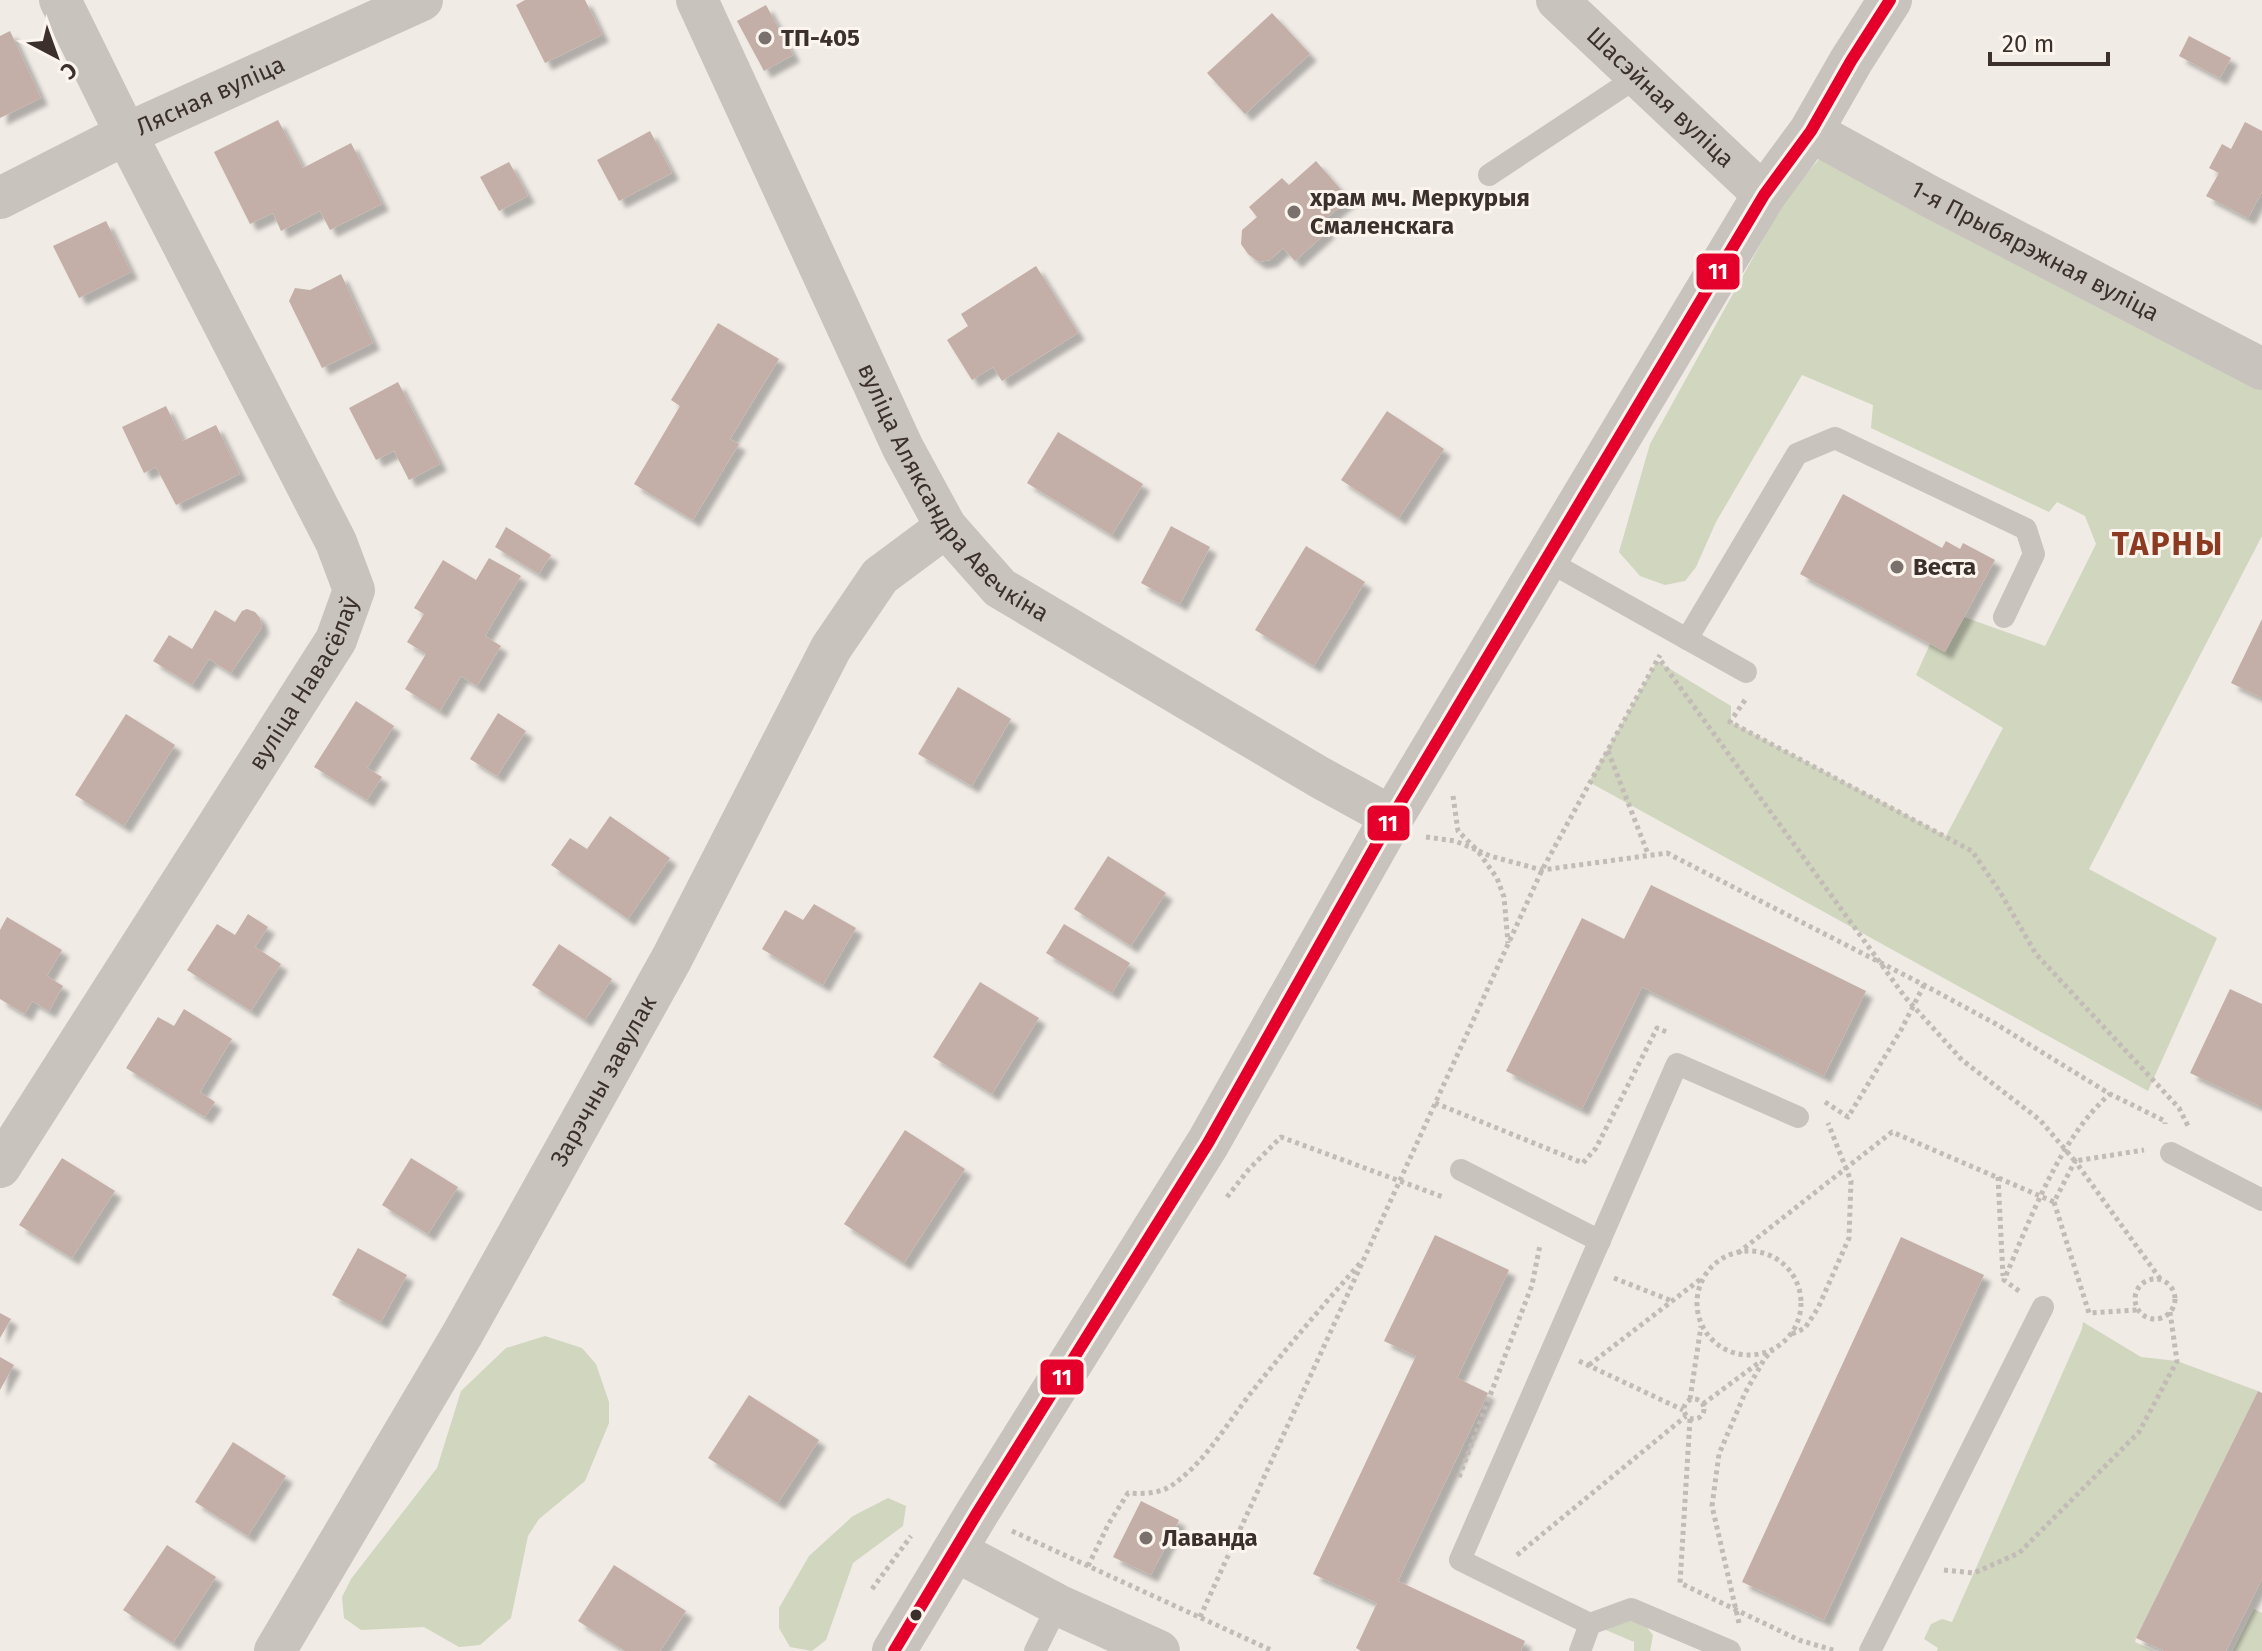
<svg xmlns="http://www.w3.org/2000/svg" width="2262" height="1651" font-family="'Fira Sans',sans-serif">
<defs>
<filter id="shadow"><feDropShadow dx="7" dy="7" stdDeviation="2" flood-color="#0004"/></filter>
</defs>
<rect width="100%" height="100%" fill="#f0ebe5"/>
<g fill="#d1d6bf">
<polygon points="1827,150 2262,369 2262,536 2089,869 2217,938 2148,1091 1589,782 1657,661 1731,706 1731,722 1946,836 2003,728 1916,675 1930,644 1945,652 1964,617 2045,646 2096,544 2085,516 2057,502 2049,512 1871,428 1873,405 1802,375 1716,522 1696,567 1685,581 1665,585 1640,576 1619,552 1650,444 1787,196"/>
<polygon points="2083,1322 2141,1357 2177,1361 2258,1391 2136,1638 2135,1642 2155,1651 1937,1651 1938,1648 1924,1639 1931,1624 1942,1619 1952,1622 2082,1329"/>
<polygon points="545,1336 582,1348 596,1364 609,1402 609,1423 585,1481 539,1519 528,1536 511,1618 480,1645 459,1647 424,1627 361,1630 344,1618 342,1597 351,1579 437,1468 461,1391 506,1348"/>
<polygon points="888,1498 906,1506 903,1526 853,1563 826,1640 812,1651 790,1647 779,1628 779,1608 809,1556 853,1516"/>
<polygon points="2254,1609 2262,1613 2262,1651 2233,1651"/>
<polygon points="1621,1619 1644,1624 1653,1635 1650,1651 1634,1651 1634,1642 1606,1630 1602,1623"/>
</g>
<g fill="#c3afa7" filter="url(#shadow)">
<polygon points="525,0 585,0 602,35 545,63 516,5"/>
<polygon points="766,5 793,55 764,71 737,21"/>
<polygon points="1272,13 1310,54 1245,114 1207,73"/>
<polygon points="10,31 41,98 0,118 0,36"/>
<polygon points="2189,36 2231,58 2220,78 2179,56"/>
<polygon points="278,120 303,168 351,143 382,204 330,230 320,211 281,231 273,213 250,224 214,152"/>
<polygon points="2245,122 2262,131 2262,192 2248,218 2206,196 2219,173 2209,168 2222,144 2231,149"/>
<polygon points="650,131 672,173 619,201 597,160"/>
<polygon points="1316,161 1349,199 1321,223 1328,231 1295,261 1283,248 1270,260 1259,262 1248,254 1241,244 1242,230 1257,217 1249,207 1282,178 1289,185"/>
<polygon points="509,162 528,196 499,211 480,177"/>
<polygon points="106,221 131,272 79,298 53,246"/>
<polygon points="1036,266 1078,333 1002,381 993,367 972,380 947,340 968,326 961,314"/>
<polygon points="341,274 373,343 322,368 289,301 295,288 310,290"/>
<polygon points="718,323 779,359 730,439 739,444 693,520 634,484 680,406 671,400"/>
<polygon points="398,382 440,464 409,480 394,451 376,460 349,408"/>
<polygon points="166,406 183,441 216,425 240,474 176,505 156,467 144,473 122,427"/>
<polygon points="1387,411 1444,449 1399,518 1341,480"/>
<polygon points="1058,432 1143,484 1112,535 1027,483"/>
<polygon points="1843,494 1942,548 1946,541 1960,549 1963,543 1995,560 1945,652 1800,574"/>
<polygon points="1171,526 1210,547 1180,604 1141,583"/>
<polygon points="506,527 551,555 539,574 495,547"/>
<polygon points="1306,546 1365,582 1314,666 1255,630"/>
<polygon points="489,558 521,576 485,636 501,646 477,686 461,676 440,711 405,689 426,654 407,642 424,614 414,608 443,560 476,580"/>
<polygon points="247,609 255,612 260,618 262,627 231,673 209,659 192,685 153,661 169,635 192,649 215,610 235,622 242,611"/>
<polygon points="2262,619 2262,698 2231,683"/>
<polygon points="958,687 1011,719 972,786 918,754"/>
<polygon points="356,701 394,726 367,768 382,777 367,800 314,767"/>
<polygon points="498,713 526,731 497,776 470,759"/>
<polygon points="126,714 175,745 124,826 75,795"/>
<polygon points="610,816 670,858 628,919 551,865 570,838 587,849"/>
<polygon points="1108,856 1166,893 1131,946 1074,909"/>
<polygon points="1651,885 1866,991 1824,1076 1642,987 1582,1109 1506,1071 1582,918 1624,939"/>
<polygon points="814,904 856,928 823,985 762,949 785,910 803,920"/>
<polygon points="248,914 268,927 255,947 281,964 251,1011 187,970 217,924 235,935"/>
<polygon points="7,917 62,950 47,976 63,986 49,1011 32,1001 25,1014 0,999 0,930"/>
<polygon points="1064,924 1130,963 1112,993 1046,953"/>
<polygon points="559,944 612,979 585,1020 532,985"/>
<polygon points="980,982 1039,1018 992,1094 933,1057"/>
<polygon points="2230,989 2262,1004 2262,1107 2190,1073"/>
<polygon points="184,1009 232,1039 200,1092 215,1102 205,1117 126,1068 158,1017 174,1026"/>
<polygon points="905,1130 965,1169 904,1263 844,1224"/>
<polygon points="62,1158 115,1191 72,1258 19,1225"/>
<polygon points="411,1158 458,1187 428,1234 382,1205"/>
<polygon points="1435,1235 1509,1270 1457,1378 1488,1393 1398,1581 1525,1641 1521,1651 1361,1651 1356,1648 1377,1603 1313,1574 1416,1356 1384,1341"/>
<polygon points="1901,1237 1984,1275 1824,1620 1742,1582"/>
<polygon points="358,1248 407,1275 381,1322 332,1295"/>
<polygon points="0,1313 11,1319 0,1338"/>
<polygon points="0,1357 14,1365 0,1390"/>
<polygon points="2258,1391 2262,1393 2262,1579 2226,1651 2164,1651 2136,1638"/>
<polygon points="749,1395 819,1440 778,1503 708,1458"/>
<polygon points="233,1442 286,1476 248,1536 195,1502"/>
<polygon points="1141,1501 1179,1520 1151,1575 1113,1557"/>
<polygon points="167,1545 216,1577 173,1643 123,1610"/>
<polygon points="614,1565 686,1611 660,1651 625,1651 578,1621"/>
</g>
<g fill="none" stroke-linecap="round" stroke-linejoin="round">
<g stroke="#c2bbb6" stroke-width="5" stroke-dasharray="4 4" stroke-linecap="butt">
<polyline points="1661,661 1905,997 1962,1060 2040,1120 2075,1161 2144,1150"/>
<polyline points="1745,700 1730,722 1972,851 2000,892 2036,954 2179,1108 2189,1128"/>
<polyline points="1608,751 1648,854"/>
<polyline points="1453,796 1458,831 1477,850 1490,856 1542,870 1667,853 1924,985 1996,1024 2110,1094 2165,1121 2165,1124"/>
<polyline points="1426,837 1455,841 1477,850 1497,878 1504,897 1508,943"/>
<polyline points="1825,1102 1848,1117 1901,1030 1924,985"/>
<polyline points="1435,1103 1583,1163 1596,1148 1657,1028 1669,1033"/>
<polyline points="1998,1177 2003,1276"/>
<polyline points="1227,1197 1249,1169 1281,1137 1443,1197"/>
<polyline points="2054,1202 2089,1313 2138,1310"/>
<circle cx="1749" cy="1303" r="52"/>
<polyline points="1738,1253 1892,1132 2054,1202 2075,1161 2161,1280"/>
<polyline points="1614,1278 1672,1301"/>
<circle cx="2155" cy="1299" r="20"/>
<path d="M2019,1291L2004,1280C2030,1220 2060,1137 2110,1094"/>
<polyline points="1792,1334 1805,1328 1818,1308 1849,1238 1851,1181 1828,1123"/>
<polyline points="1579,1361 1683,1410"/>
<polyline points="1589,1365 1702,1278"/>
<circle cx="1694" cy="1409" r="10"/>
<polyline points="1690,1399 1701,1326"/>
<polyline points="1703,1404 1761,1361"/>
<polyline points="1690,1419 1680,1583 1799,1640 1836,1651"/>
<polyline points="1459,1477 1532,1285 1540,1245"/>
<polyline points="1012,1531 1273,1651"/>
<polyline points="1517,1555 1686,1416"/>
<path d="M1088,1566L1109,1523L1128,1493C1145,1494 1161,1494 1175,1483C1208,1459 1229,1420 1254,1389C1289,1345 1325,1303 1362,1261"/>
<polyline points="1944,1570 1974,1573 2019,1553 2139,1432 2177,1361 2170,1312"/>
<polyline points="872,1589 911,1536"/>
<polyline points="1200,1617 1542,870 1660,655"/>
<polyline points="1739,1623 1712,1506 1719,1454 1745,1393 1765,1358 1773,1350"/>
</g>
<g stroke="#c9c3be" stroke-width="22">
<polyline points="1489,175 1637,77"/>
<polyline points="1546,560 1746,672"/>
<polyline points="1687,639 1797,454 1835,438 2026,529 2034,554 2004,617"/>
<polyline points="2171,1153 2262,1200"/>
<polyline points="1461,1170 1600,1241"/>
<polyline points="1590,1624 1460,1560 1677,1064 1798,1117"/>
<polyline points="1035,1651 1058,1605"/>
<polyline points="1580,1651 1590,1624 1631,1609 1730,1651"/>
<polyline points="1870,1651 2043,1307"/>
</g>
<g stroke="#c9c3be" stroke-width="42">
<path id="s1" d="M697,0L903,448L946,527L1000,588L1319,777L1392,817"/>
<path id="s2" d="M1557,0L1764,195"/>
<path id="s3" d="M1811,131L1929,196L2262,369"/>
<path id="s4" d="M0,198L126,134L422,0"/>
<path id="s5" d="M0,1167L336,640L354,590L336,542L126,134L60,0"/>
<polyline points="954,1550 1058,1605 1159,1651"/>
<path id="s6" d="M275,1651L463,1333L672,958L831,648L880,576L946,527"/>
</g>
<polyline stroke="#c9c3be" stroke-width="44" points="894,1651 977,1513 1208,1143 1392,817 1764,195 1811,131 1851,61 1890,0"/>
<g stroke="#fbf5ee" stroke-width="18">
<polyline id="bus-1" points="894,1651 977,1513 1208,1143 1392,817 1764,195 1811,131 1851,61 1890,0"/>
</g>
<use href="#bus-1" stroke="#e4002b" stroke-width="12"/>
</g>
<g fill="#7a716c" stroke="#fbf5ee" stroke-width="3">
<circle cx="765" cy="38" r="8"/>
<circle cx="1294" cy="212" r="8"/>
<circle cx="1897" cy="567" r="8"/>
<circle cx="1146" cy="1538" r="8"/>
</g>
<circle fill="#3b302b" stroke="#fbf5ee" stroke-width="3" cx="916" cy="1615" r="7"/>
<g text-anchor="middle" stroke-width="6" stroke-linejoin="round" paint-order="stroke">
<g font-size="24" font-weight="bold" fill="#3b302b" stroke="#fbf5ee" text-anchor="start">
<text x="781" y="46">ТП-405</text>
<text x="1310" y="206">храм мч. Меркурыя<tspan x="1310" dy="28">Смаленскага</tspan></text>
<text x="1913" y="575">Веста</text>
<text x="1162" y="1546">Лаванда</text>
</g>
<g font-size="24" fill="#3b302b" stroke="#fbf5ee">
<text dy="8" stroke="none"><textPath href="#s4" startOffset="234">Лясная вуліца</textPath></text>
<text dy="8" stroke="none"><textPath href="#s2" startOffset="142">Шасэйная вуліца</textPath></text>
<text dy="8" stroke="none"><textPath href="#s3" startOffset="254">1-я Прыбярэжная вуліца</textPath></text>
<text dy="8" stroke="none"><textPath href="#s1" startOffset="560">вуліца Аляксандра Авечкіна</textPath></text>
<text dy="8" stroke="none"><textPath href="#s5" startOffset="572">вуліца Навасёлаў</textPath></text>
<text dy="8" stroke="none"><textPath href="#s6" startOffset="658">Зарэчны завулак</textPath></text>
</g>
<g font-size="32" font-weight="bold" letter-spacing="2" fill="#8c3b22" stroke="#fbf5ee">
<text x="2168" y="555">ТАРНЫ</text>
</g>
</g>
<g stroke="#fbf5ee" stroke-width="3">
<rect x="1695" y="252" width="46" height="39" rx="8" fill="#e4002b"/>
<rect x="1366" y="804" width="45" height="38" rx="8" fill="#e4002b"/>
<rect x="1039" y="1358" width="46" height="38" rx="8" fill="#e4002b"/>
</g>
<g font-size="22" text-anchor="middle" font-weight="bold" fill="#fff">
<text x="1718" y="279">11</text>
<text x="1388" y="831">11</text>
<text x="1062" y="1385">11</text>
</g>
<g transform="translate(56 56) rotate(139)" stroke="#fbf5ee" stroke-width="6" paint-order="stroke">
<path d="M0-6L14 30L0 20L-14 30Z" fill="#3b302b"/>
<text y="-12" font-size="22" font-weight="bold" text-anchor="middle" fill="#3b302b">С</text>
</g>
<path d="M1990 52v12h118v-12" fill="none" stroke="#3b302b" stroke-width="4"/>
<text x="2002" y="52" font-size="24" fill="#3b302b" stroke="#fbf5ee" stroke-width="6" paint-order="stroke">20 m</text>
</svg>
